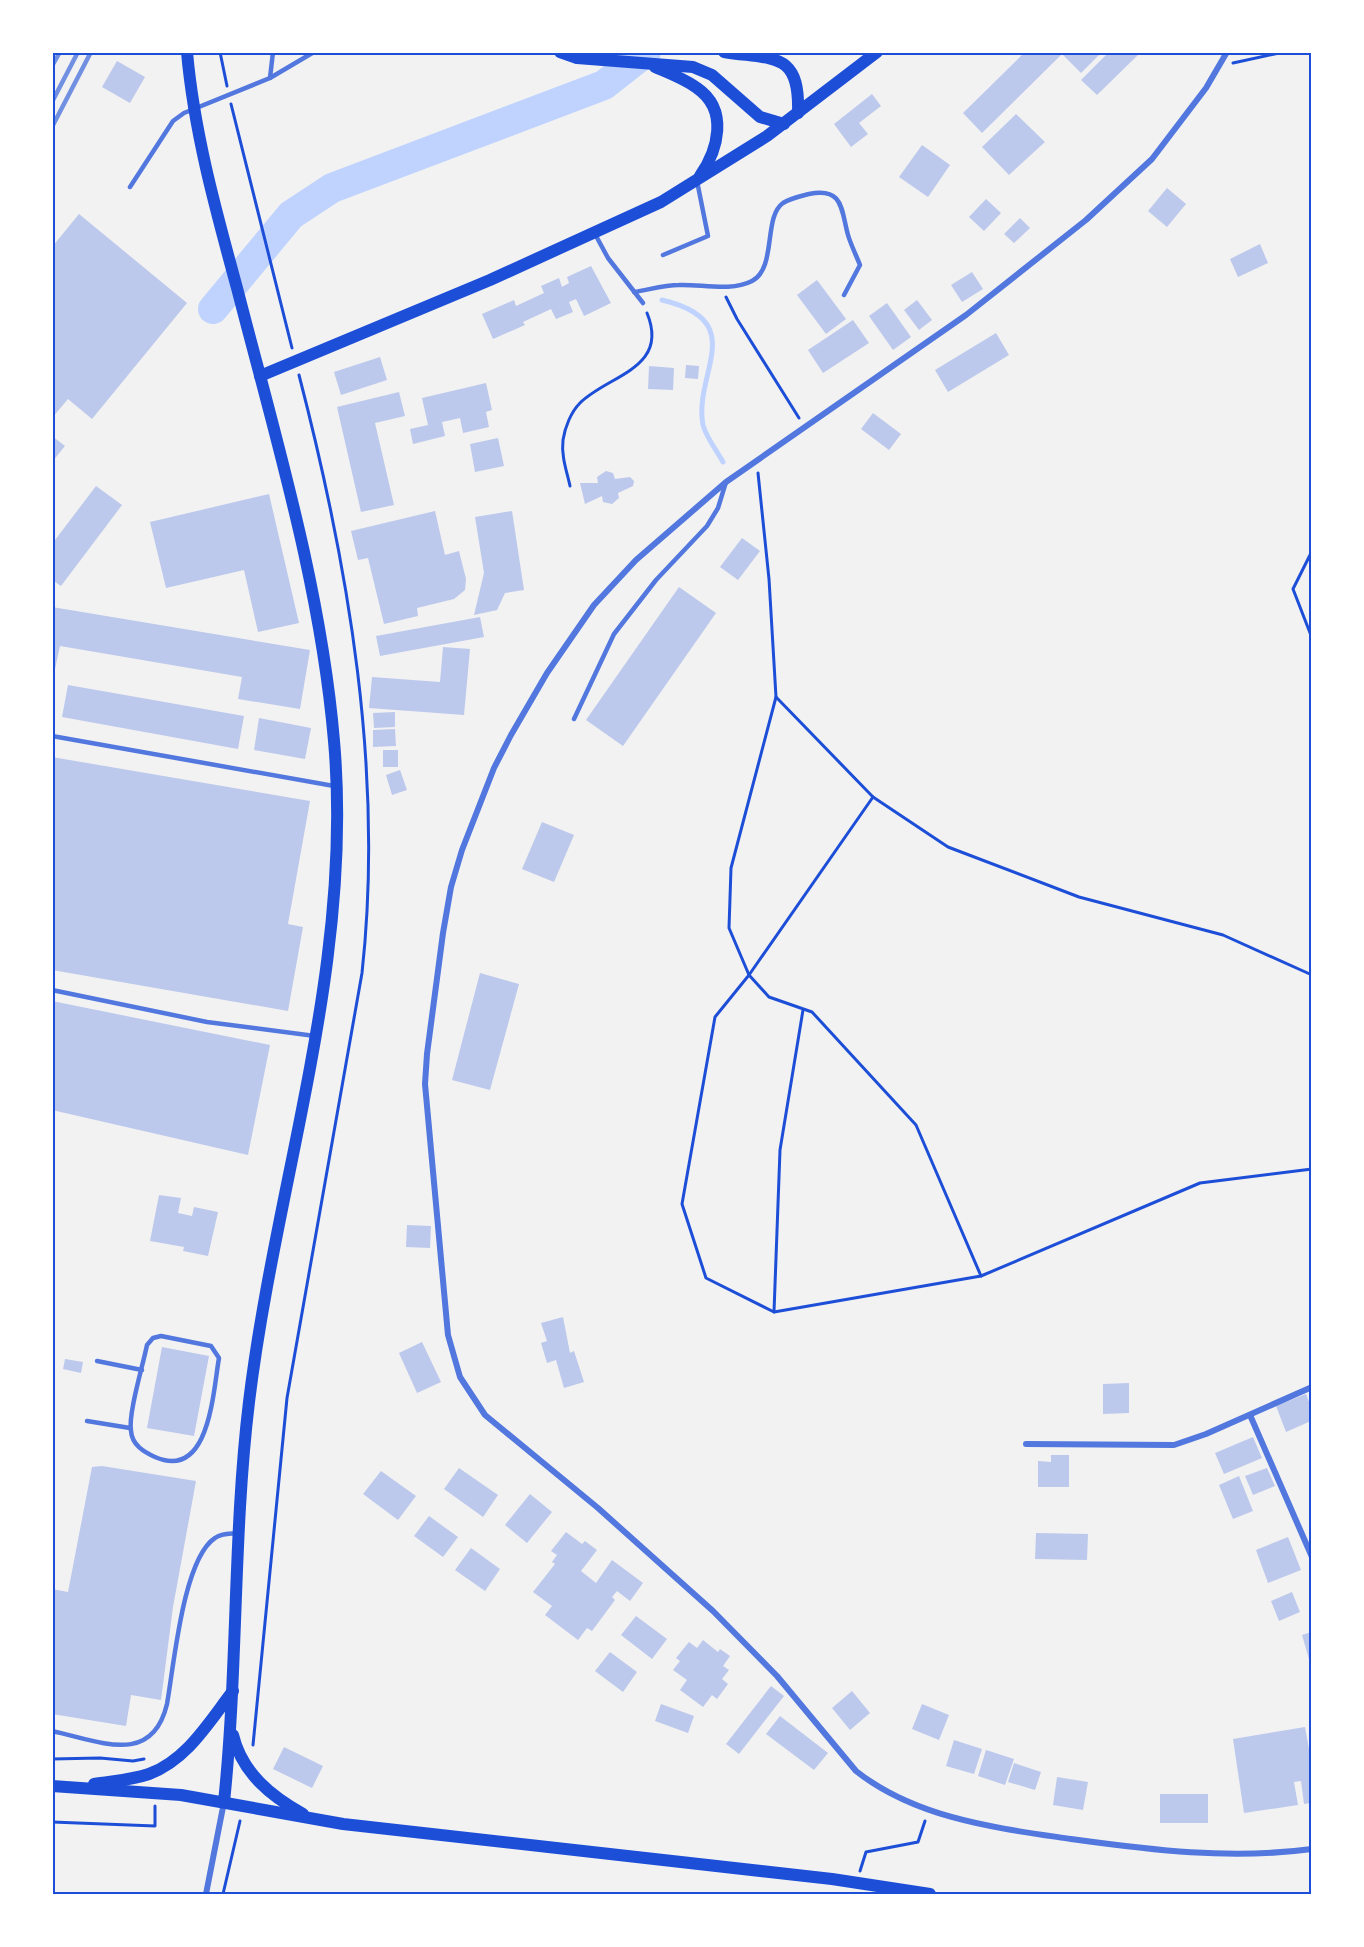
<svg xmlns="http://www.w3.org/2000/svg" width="1364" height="1947" font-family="'Open Sans',sans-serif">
<rect width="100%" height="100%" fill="#f2f2f2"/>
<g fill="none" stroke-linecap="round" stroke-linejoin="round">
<path stroke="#bfd3fe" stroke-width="5" d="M662,300C751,321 693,373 703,425C706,437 717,451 723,462"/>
<polyline stroke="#bfd3fe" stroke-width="30" points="213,309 291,215 332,188 604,85 646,52"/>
</g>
<g fill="#bdc9ec">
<polygon points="1025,52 1102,52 1081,73 1062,54 982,133 963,113"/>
<polygon points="1109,52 1141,52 1097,95 1081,80"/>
<polygon points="117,61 145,77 130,103 102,87"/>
<polygon points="872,94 881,106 859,123 868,134 851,147 834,124"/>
<polygon points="1016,114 1045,142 1009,175 982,147"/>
<polygon points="922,145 950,165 928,197 899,177"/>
<polygon points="1167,188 1186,204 1167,227 1148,211"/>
<polygon points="986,199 1001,213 984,231 969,217"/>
<polygon points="79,214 187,303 92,419 68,399 52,418 52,247"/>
<polygon points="1020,218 1030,228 1014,243 1004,234"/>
<polygon points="1260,244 1268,263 1238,277 1230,259"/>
<polygon points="591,266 611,303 584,316 576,299 569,302 573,312 556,319 551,309 523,322 525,325 493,339 482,314 514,300 516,306 544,293 541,286 559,278 562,287 569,283 567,277"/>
<polygon points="972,272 983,289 962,302 951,285"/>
<polygon points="817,280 846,319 826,334 797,295"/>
<polygon points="917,300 932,320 919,330 904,310"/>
<polygon points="887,303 911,337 893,350 869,316"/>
<polygon points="853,320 869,343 823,373 808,350"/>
<polygon points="996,333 1009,355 948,392 935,370"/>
<polygon points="380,357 387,380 341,395 334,372"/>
<polygon points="686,365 699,366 698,379 685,378"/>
<polygon points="649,366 674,368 673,390 648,389"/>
<polygon points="486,383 492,410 486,412 489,427 463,433 460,418 442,422 445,436 413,444 410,429 428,425 422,398"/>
<polygon points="399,392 405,416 375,423 394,505 361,512 337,407"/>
<polygon points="873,413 901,434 889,450 861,429"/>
<polygon points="52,436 65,446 52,462"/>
<polygon points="498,438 504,466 475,472 470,444"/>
<polygon points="606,471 613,473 615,479 630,477 634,481 633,486 618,493 619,498 612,504 603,502 602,496 585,504 580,483 598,483 597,477"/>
<polygon points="96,486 122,505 61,586 52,580 52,544"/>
<polygon points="269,494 299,623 258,632 244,570 166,588 150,522"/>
<polygon points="435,511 445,555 459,551 466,579 465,590 454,599 417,608 418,616 384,624 368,558 358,560 351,531"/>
<polygon points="512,511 524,590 505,593 497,610 474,615 484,573 475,517"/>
<polygon points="742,538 760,551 738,580 720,567"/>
<polygon points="679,587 716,613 623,746 586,720"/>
<polygon points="52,607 310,650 300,709 238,699 242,677 60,646 52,683"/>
<polygon points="480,617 484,637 380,656 376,636"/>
<polygon points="443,647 470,649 464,715 369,708 372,677 440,682"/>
<polygon points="68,685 244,716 238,749 62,717"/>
<polygon points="395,712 395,727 374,728 373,713"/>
<polygon points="259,718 311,728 305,759 254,750"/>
<polygon points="395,729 396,746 373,747 373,730"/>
<rect x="383" y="750" width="15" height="17"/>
<polygon points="52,757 310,801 288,924 303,927 288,1011 52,970"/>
<polygon points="400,770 407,790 392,795 386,775"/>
<polygon points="542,822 574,835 554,882 522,869"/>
<polygon points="480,973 519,984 490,1090 452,1080"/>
<polygon points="52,1001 270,1045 248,1155 52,1110"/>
<polygon points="159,1195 181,1198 178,1213 192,1216 194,1207 218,1212 208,1256 183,1251 184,1247 150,1241"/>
<polygon points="407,1225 431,1226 430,1248 406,1247"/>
<polygon points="563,1317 570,1353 574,1351 584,1382 564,1388 556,1360 547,1363 541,1343 547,1341 541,1323"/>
<polygon points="422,1342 441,1382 417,1393 399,1353"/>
<polygon points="162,1347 209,1356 194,1436 147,1428"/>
<polygon points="65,1359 83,1362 81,1373 63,1369"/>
<polygon points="1129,1383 1129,1413 1103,1414 1103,1384"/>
<polygon points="1306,1394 1311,1407 1311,1421 1286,1432 1276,1406"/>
<polygon points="1253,1437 1262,1458 1224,1474 1215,1453"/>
<polygon points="1051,1455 1069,1455 1069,1487 1038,1487 1038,1461 1051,1462"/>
<polygon points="102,1466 196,1481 173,1607 161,1700 131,1695 126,1726 52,1714 52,1589 68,1592 92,1467"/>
<polygon points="459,1468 498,1495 483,1517 444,1489"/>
<polygon points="1267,1468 1275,1486 1253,1495 1245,1476"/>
<polygon points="381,1471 416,1496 398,1520 363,1494"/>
<polygon points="1239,1476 1253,1511 1233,1519 1219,1485"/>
<polygon points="530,1494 552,1512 527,1543 505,1525"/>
<polygon points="429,1516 458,1537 443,1557 414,1536"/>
<polygon points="566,1532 582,1544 585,1541 597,1550 581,1571 596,1583 612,1560 643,1583 630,1601 617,1591 612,1597 615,1600 592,1631 587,1628 578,1640 545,1615 552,1606 533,1592 555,1564 552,1562 557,1555 551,1551"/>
<polygon points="1036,1533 1088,1534 1087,1560 1035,1559"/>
<polygon points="1288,1537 1301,1570 1268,1583 1256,1550"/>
<polygon points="471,1548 500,1569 485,1591 455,1570"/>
<polygon points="1292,1592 1300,1612 1279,1621 1271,1601"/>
<polygon points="636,1616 667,1639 652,1659 621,1635"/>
<polygon points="1311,1632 1311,1666 1302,1635"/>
<polygon points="703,1640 718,1652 720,1649 730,1656 723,1666 729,1670 722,1679 728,1684 717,1699 712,1695 703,1707 680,1690 687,1680 673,1670 680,1661 676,1658 689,1642 697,1648"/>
<polygon points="610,1652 637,1672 623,1692 595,1671"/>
<polygon points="771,1686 784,1696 739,1754 726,1744"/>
<polygon points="852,1691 870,1713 850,1730 832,1708"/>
<polygon points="661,1704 694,1716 688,1733 655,1721"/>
<polygon points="922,1704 949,1715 939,1740 912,1729"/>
<polygon points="780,1716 828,1753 814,1770 766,1734"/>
<polygon points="1305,1727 1311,1760 1311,1803 1304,1804 1301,1781 1294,1782 1298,1805 1244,1813 1233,1739"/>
<polygon points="954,1740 982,1749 974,1774 946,1766"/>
<polygon points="284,1747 323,1766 312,1788 273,1769"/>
<polygon points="986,1750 1014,1759 1005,1785 978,1776"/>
<polygon points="1014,1763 1041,1772 1035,1790 1008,1782"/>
<polygon points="1057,1777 1088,1782 1083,1810 1053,1805"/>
<rect x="1160" y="1794" width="48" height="29"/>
</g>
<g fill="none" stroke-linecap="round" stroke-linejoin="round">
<g stroke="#1d4ed8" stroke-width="3">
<polyline points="220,52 227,86"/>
<polyline points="1233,63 1284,52"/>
<polyline points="231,104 292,348"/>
<polyline points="726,297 737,319 799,418"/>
<polyline points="758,473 769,579 776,697 873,797 948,847 1079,897 1223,935 1312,975"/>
<path d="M570,486C567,472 561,456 563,440C565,427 571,412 580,403C608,375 670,369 647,313"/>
<polyline points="1312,551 1293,589 1312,638"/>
<polyline points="776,697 731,868 729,928 749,975 715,1017 682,1204 706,1278 774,1312 981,1276 1200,1183 1312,1169"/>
<polyline points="873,797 749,975 769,997 812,1012 916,1125 981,1276"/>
<polyline points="774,1312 780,1150 803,1010"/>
<path d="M253,1745L287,1398L362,973C384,773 349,568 299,375"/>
<polyline points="52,1759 100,1758 133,1761 144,1759"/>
<polyline points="52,1822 155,1826 155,1806"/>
<polyline points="860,1871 866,1852 918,1842 925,1821"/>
<polyline points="223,1894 240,1821"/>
</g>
<g stroke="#5277de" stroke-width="4.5">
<polyline points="270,78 273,52"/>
<polyline points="130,187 173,121 184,113 270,78 314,52"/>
<polyline points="595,234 608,258 643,303"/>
<polyline points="663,255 708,236 697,181"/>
<path d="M634,292C648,290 664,285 679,285C701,284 731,292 752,281C777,268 763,217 783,203C791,198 801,196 809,194C844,187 841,210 848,235C851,245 856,255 860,265L844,295"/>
<polyline points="574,719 614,634 656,580 707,526 718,508 726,482"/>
<polyline points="52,736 334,786"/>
<polyline points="52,990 207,1022 315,1036"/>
<path d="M161,1336L211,1346L219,1358C213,1391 210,1481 155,1457C144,1452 132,1445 131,1431C128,1414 143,1365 147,1345L153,1338Z"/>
<polyline points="97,1361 142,1370"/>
<polyline points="87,1421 130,1428"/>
<path d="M52,1731C99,1741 152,1767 167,1704C174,1665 183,1559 215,1538C222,1533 230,1534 238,1533"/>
</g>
<g stroke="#5277de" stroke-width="6">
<path d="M1227,52L1206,88L1152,159L1086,220L966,315L726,482L636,560L594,605L547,673L511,735L494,768L462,850L451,887L443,933L427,1054L425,1084L448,1335L460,1377L485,1415L598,1508L713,1611L777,1676L856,1771C917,1819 997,1828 1071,1839C1151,1850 1230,1860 1312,1849"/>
<polyline points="1250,1415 1312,1557"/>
<polyline points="1026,1444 1174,1445 1206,1434 1312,1387"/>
<polyline points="206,1894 224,1802"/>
</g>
<g stroke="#1d4ed8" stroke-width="12">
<path d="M187,52C194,132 216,211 237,288C275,436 321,587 334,741C354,966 276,1180 249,1402C233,1534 238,1669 224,1802"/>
<polyline points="560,52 577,58 693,67 712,75 760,117 784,124"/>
<path d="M724,52C774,60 800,51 798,113"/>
<path d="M655,67C669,73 685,79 697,88C729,110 718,150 700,176"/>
<polyline points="260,376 490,280 661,202 767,136 877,52"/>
<path d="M233,1735C242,1773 271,1796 303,1814"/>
<path d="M94,1784C112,1781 132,1780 149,1774C187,1760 209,1722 233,1691"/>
<polyline points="52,1786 181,1795 343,1824 832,1879 930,1894"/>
</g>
<g stroke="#7290e2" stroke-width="4.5">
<polyline points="52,66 60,52"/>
<polyline points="52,102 78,52"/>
<polyline points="52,127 91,52"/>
</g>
</g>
<rect width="1364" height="1947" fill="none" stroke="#ffffff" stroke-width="108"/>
<rect x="54" y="54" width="1256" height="1839" fill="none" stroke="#1d4ed8" stroke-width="2"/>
</svg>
